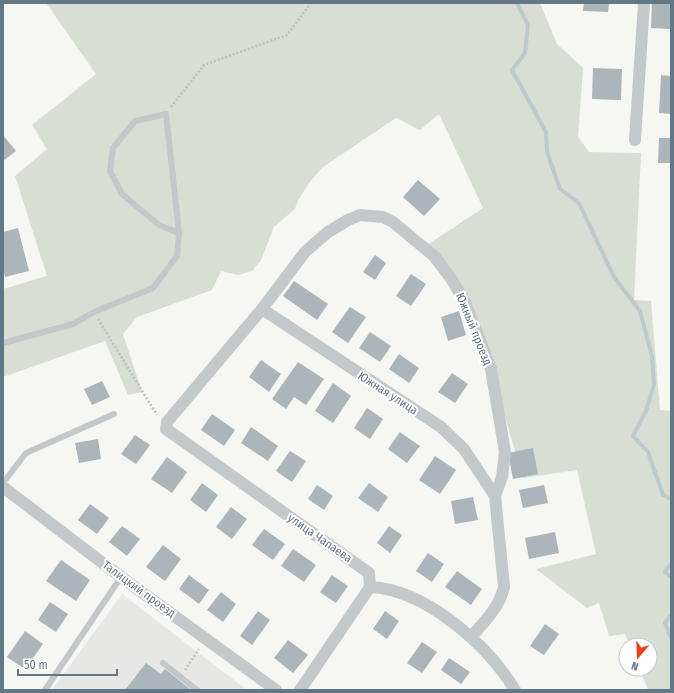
<svg xmlns="http://www.w3.org/2000/svg" width="674" height="693" font-family="'Fira Sans Condensed',sans-serif">
<rect width="100%" height="100%" fill="#f6f6f2"/>
<polygon fill="#e7e8e6" points="122,594 247,690 52,690"/>
<polygon fill="#d8ded3" points="46,3 540,3 557,44 583,68 578,137 589,152 641,153 634,300 651,301 660,410 671,411 671,690 648,690 640,669 650,669 650,645 630,645 625,634 609,636 599,603 587,608 536,569 596,554 577,470 523,478 491,369 465,302 424,247 483,208 439,114 420,130 396,118 323,167 312,179 298,200 295,209 274,227 261,260 252,271 238,275 221,271 212,290 137,317 123,334 142,392 128,395 105,341 3,377 3,289 47,276 15,176 47,149 32,125 96,74"/>
<g fill="none" stroke-linecap="round" stroke-linejoin="round">
<g stroke="#bcc9cd" stroke-width="4">
<polyline points="517,3 528,25 525,53 512,70 546,132 547,152 560,189 579,203 614,277 640,311 652,356 654,385 646,411 633,436 648,452 663,495 671,499"/>
<polyline points="671,564 665,572 671,577"/>
<polyline points="671,615 665,623 671,638"/>
</g>
</g>
<g fill="#acb5ba">
<polygon points="584,3 609,3 608,12 583,11"/>
<polygon points="652,3 671,3 671,29 651,28"/>
<polygon points="593,68 622,69 621,100 592,99"/>
<polygon points="661,75 671,76 671,114 659,113"/>
<polygon points="3,135 16,151 3,161"/>
<polygon points="659,138 671,138 671,163 658,163"/>
<polygon points="418,180 440,199 424,216 403,197"/>
<polygon points="18,228 29,271 5,277 3,268 3,232"/>
<polygon points="375,255 386,263 375,280 363,272"/>
<polygon points="411,274 426,284 411,306 396,296"/>
<polygon points="294,281 328,304 317,320 283,296"/>
<polygon points="350,307 366,317 348,343 332,332"/>
<polygon points="459,311 466,335 448,341 441,317"/>
<polygon points="370,332 391,346 380,362 359,348"/>
<polygon points="399,354 419,368 409,383 389,369"/>
<polygon points="261,360 281,374 269,392 249,377"/>
<polygon points="298,362 324,379 306,405 294,397 286,409 272,399"/>
<polygon points="452,373 468,384 455,403 438,392"/>
<polygon points="102,381 110,397 92,405 84,389"/>
<polygon points="333,383 351,396 333,423 315,411"/>
<polygon points="367,408 383,419 370,439 354,428"/>
<polygon points="212,414 235,430 224,446 201,430"/>
<polygon points="251,427 278,446 268,461 241,443"/>
<polygon points="400,432 420,446 407,463 388,449"/>
<polygon points="135,435 150,445 136,464 121,454"/>
<polygon points="98,439 101,459 79,463 75,443"/>
<polygon points="533,448 538,474 513,479 508,453"/>
<polygon points="290,451 306,461 292,482 276,471"/>
<polygon points="435,456 456,470 440,494 419,480"/>
<polygon points="167,457 187,472 172,493 151,479"/>
<polygon points="202,483 218,495 206,512 190,500"/>
<polygon points="369,483 388,497 378,512 358,498"/>
<polygon points="317,485 333,496 324,510 308,499"/>
<polygon points="544,485 548,503 523,508 519,490"/>
<polygon points="473,497 478,520 455,524 451,501"/>
<polygon points="90,504 109,518 97,534 78,520"/>
<polygon points="231,507 247,519 232,539 216,527"/>
<polygon points="122,526 140,539 127,556 109,542"/>
<polygon points="389,526 402,535 390,553 377,543"/>
<polygon points="264,529 285,544 273,560 252,545"/>
<polygon points="555,532 559,553 529,559 525,538"/>
<polygon points="163,545 181,559 165,581 146,567"/>
<polygon points="293,549 316,565 304,582 281,566"/>
<polygon points="428,553 444,564 432,582 416,571"/>
<polygon points="61,560 90,580 76,601 46,581"/>
<polygon points="457,571 482,589 471,605 445,587"/>
<polygon points="189,575 209,590 199,604 179,589"/>
<polygon points="332,575 348,586 336,603 320,592"/>
<polygon points="221,592 236,604 223,622 207,610"/>
<polygon points="50,602 68,614 56,632 38,620"/>
<polygon points="258,611 270,620 252,645 240,636"/>
<polygon points="385,611 399,621 387,639 373,629"/>
<polygon points="545,624 559,634 544,655 530,646"/>
<polygon points="25,631 43,644 25,669 7,657"/>
<polygon points="288,640 308,655 293,673 274,658"/>
<polygon points="422,642 437,652 422,673 407,663"/>
<polygon points="449,658 470,672 461,684 441,670"/>
<polygon points="146,663 161,674 165,669 191,690 125,690"/>
</g>
<g fill="none" stroke-linecap="round" stroke-linejoin="round">
<g stroke="#bfc1c3" stroke-width="2.5" stroke-dasharray="2 2" stroke-linecap="butt">
<polyline points="171,107 204,65 287,35 311,3"/>
<polyline points="98,319 157,415"/>
<polyline points="185,670 199,649"/>
</g>
<g stroke="#c3c8cb" stroke-width="6">
<polyline points="3,343 73,324 94,312 153,288 177,256 179,233 166,114 135,121 113,148 110,171 122,194 159,225 179,233"/>
<polyline points="3,483 26,453 114,414"/>
<polyline points="163,663 197,690"/>
<polyline points="45,690 121,577"/>
</g>
<g stroke="#c3c8cb" stroke-width="12">
<polyline points="635,140 644,3"/>
<polyline points="262,309 441,427 464,449 495,496"/>
<polyline points="3,487 121,577 276,690"/>
<path d="M471,637C485,621 499,608 504,587L495,496L502,477L505,452L491,369L465,302L450,277L434,256L393,222L383,217L360,215L348,220L328,232L305,252L262,309L167,422L166,429L369,573L370,587C425,589 488,645 515,690"/>
<polyline points="300,690 370,587"/>
</g>
</g>
<g text-anchor="middle" stroke-width="4" stroke-linejoin="round" paint-order="stroke">
<g font-size="12" fill="#637886" stroke="#fff">
<text transform="translate(474 329) rotate(68)" y="4">Южный проезд</text>
<text transform="translate(388 393) rotate(33)" y="4">Южная улица</text>
<text transform="translate(320 538) rotate(35)" y="4">улица Чапаева</text>
<text transform="translate(139 589) rotate(36)" y="4">Талицкий проезд</text>
</g>
</g>
<rect width="674" height="693" fill="none" stroke="#637886" stroke-width="8"/>
<g transform="translate(638 657) rotate(199)"><circle r="19" fill="#ffffff" stroke="#c1c9cf"/>
<path d="M0-3L7 15L0 10L-7 15Z" fill="#f13d18"/>
<text y="-6" font-size="11" font-weight="bold" text-anchor="middle" fill="#637886">N</text>
</g>
<path d="M18 669v6h99v-6" fill="none" stroke="#637886" stroke-width="2"/>
<text x="24" y="669" font-size="12" fill="#637886" stroke="#ffffff" stroke-width="3" paint-order="stroke">50 m</text>
</svg>
